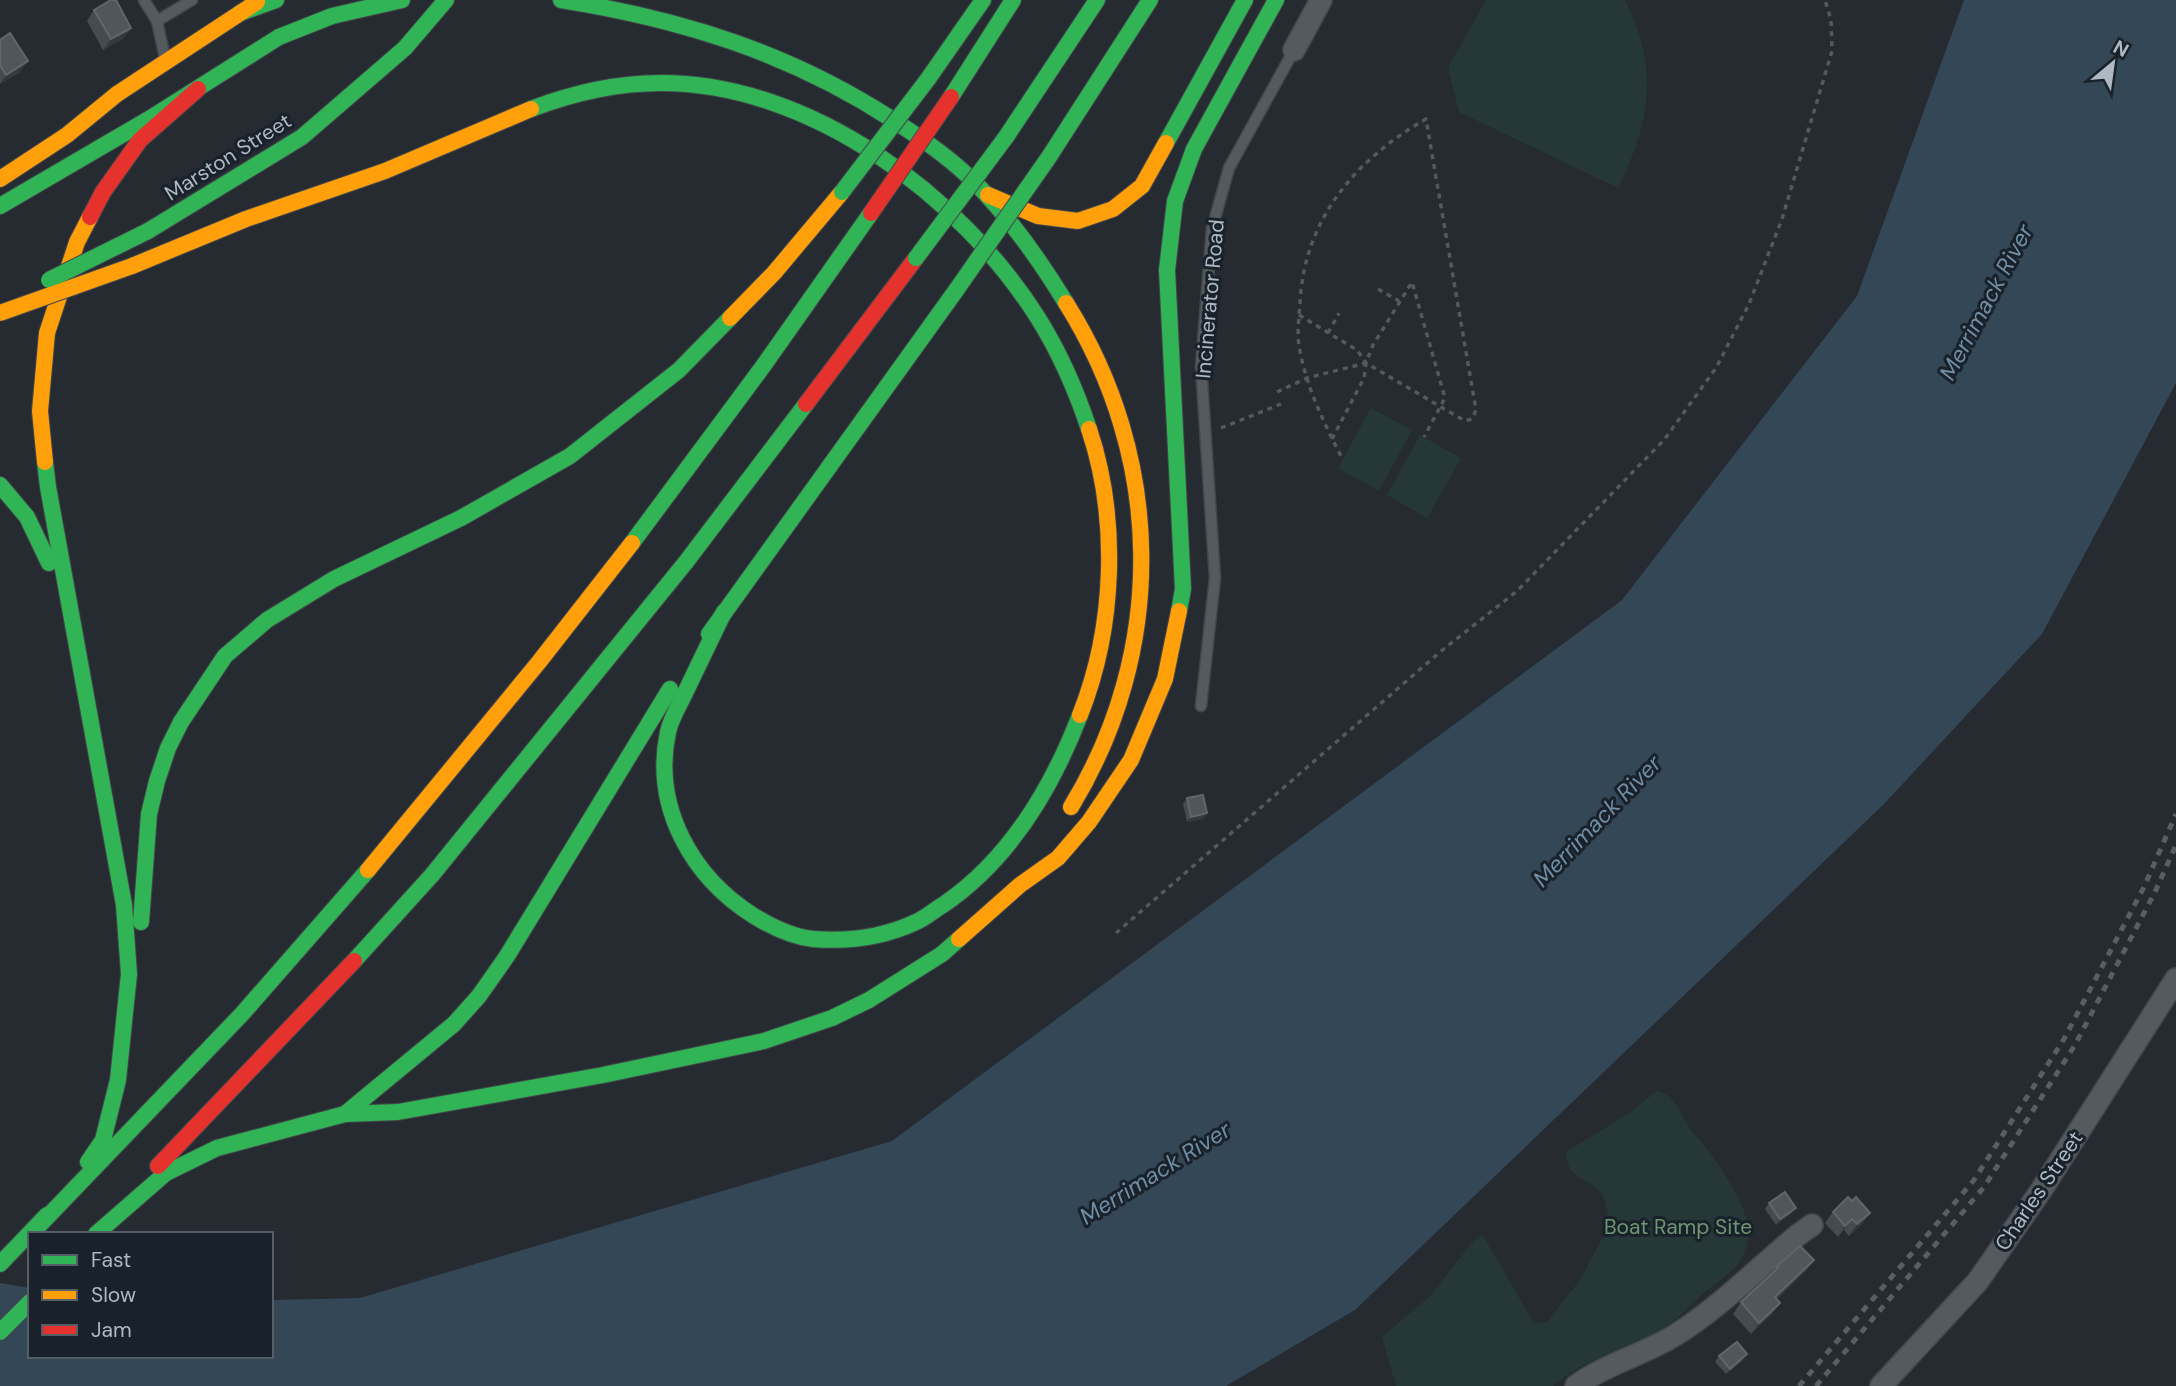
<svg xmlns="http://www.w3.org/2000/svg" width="2176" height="1386" font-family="'DM Sans',sans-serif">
<rect width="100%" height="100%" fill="#252b30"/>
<g fill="#253837">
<path d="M1486,0H1625C1659,68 1651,121 1618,188L1459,112L1448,68Z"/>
<polygon points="1371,408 1412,430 1379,491 1338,468"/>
<polygon points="1420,435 1461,458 1427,518 1387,495"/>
<path d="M1657,1091C1675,1094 1682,1117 1691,1130C1699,1140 1708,1149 1715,1160C1732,1186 1758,1220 1744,1253C1738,1270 1719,1280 1706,1291C1690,1304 1677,1322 1657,1332C1622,1350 1583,1360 1553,1386H1396L1382,1337L1429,1297L1470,1245L1482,1234L1534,1323L1547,1322L1580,1280L1610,1223C1606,1213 1608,1201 1600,1192C1585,1175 1567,1180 1566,1152L1626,1115Z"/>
</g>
<polygon fill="#344757" points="1964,0 2176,0 2176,383 2042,634 1884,804 1355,1310 1226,1386 0,1386 0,1283 30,1288 30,1356 271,1356 271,1300 360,1298 892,1141 1622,600 1857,296"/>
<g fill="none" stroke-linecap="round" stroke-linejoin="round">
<g stroke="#42474b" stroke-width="13">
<g id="lane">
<polyline points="144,0 157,21"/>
<polyline points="165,58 157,21 192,0"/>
<polyline points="1201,706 1215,578 1201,366 1212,229 1229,168 1294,50"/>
</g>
</g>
<g stroke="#42474b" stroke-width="24">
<g id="street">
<polyline points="1294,50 1321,0"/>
<path d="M1576,1386C1607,1363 1644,1355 1677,1334C1720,1307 1758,1268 1798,1235L1812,1225"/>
<polyline points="1881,1386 1978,1281 2042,1189 2176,979"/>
</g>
</g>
<g stroke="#42474b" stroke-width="18">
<g id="fast">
<path d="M561,0C681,19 790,53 893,120C919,137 946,155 969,177C1007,213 1039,259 1066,303"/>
<polyline points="240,13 276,0"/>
<polyline points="928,79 983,0"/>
<polyline points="951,97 1013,0"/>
<path d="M531,109C573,93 616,83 661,83C811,83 961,196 1038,318C1060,353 1076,390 1089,429"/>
<polyline points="1006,137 1097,0"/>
<polyline points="1166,143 1245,0"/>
<polyline points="1049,157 1150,0"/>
<polyline points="0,206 149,119 279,37 332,16 402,0"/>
<polyline points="148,231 302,137 405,48 446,0"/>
<polyline points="45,462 48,487 124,905 129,974 118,1080 103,1140 88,1162"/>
<polyline points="0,485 27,517 49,563"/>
<polyline points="632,543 764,365 871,213"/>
<polyline points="1179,611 1183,589 1167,270 1175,201 1194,149 1276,0"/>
<path d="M724,612C711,639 698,666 685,693C679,706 671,718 668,732C652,807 692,877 754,916C772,927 793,937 813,939C849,942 884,937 916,922C926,918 934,910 943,905C1009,860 1052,788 1080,715"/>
<polyline points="709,634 957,289"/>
<polyline points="141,922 149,814 157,781 168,748 181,722 225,656 267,620 334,579 461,518 570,456 679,370 730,318"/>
<polyline points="354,961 432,875 686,562 806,404"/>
<polyline points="345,1114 454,1024 479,996 507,956 670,689"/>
<polyline points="31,1234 242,1014 368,870"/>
<polyline points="96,1234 166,1173 217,1148 345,1114 398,1112 603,1075 764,1041 832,1018 869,1000 942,954 959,939"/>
<polyline points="0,1264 47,1215"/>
<polyline points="0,1332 30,1302"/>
</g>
</g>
<g stroke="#42474b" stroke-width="18">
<g id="slow">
<polyline points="0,179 67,135 117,94 257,2"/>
<polyline points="988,195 1038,216 1078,221 1113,209 1142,186 1166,143"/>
<polyline points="132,266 246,219 385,171 531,109"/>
<path d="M1066,303C1164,459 1167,649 1071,807"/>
<polyline points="730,318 774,273 842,192"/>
<polyline points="45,462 40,411 47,333 77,242 90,217"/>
<path d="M1080,715C1115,627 1119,519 1089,429"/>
<polyline points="368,870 539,662 632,543"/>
<polyline points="959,939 1020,885 1058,858 1089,822 1131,760 1165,679 1179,611"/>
</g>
</g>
<g stroke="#42474b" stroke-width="18">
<g id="jam">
<polyline points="90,217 103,192 140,140 198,89"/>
<polyline points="806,404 916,258"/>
<polyline points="158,1166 354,961"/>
</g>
</g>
<g stroke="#53595d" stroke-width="3.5" stroke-dasharray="5 5" stroke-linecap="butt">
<polyline points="1378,289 1399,301"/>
<path d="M1299,315L1357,350L1366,363L1465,421L1472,419L1476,410L1426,119C1356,159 1304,219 1300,303C1299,317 1297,332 1299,346C1306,387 1324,423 1343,460"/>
<polyline points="1328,333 1339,313"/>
<polyline points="1277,392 1307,378 1366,363"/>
<polyline points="1221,428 1281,404"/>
<polyline points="1332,439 1364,378 1366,363 1373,345 1412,282 1445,398 1424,437"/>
<polyline points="1116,933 1440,652 1517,591 1664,440 1716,368 1749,304 1782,219 1832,51 1831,20 1825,0"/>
</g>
<use href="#lane" stroke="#555a5f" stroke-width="10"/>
<use href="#street" stroke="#555a5f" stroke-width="21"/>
<use href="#fast" stroke="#30b455" stroke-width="16"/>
<use href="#slow" stroke="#ff9f0a" stroke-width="16"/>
<use href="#jam" stroke="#e5322d" stroke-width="16"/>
<g stroke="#595e63" stroke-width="5" stroke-dasharray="7 7" stroke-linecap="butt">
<polyline points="1799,1386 1974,1180 2064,1039 2144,887 2176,814"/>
<polyline points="1816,1386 1984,1187 2075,1045 2155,892 2176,845"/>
</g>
<g stroke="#42474b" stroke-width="18" stroke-linecap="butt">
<g id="fast-bridge">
<polyline points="842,192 928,79"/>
<polyline points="916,258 1006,137"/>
<polyline points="49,280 148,231"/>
<polyline points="957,289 1049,157"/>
</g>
</g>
<g stroke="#42474b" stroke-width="18" stroke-linecap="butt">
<polyline id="slow-bridge" points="0,313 132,266"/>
</g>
<g stroke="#42474b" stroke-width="18" stroke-linecap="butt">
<polyline id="jam-bridge" points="871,213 951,97"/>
</g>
<use href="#fast-bridge" stroke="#30b455" stroke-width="16"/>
<use href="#slow-bridge" stroke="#ff9f0a" stroke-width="16"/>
<use href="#jam-bridge" stroke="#e5322d" stroke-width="16"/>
</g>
<g fill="#454b50">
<polygon points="94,10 131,28 123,39 103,50 87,21"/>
<polygon points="0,40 20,72 0,84"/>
<polygon points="1187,798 1203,819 1187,822 1183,804"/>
<polygon points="1852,1201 1870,1213 1862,1224 1849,1236 1844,1230 1838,1237 1825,1223 1833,1212"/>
<polygon points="1769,1203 1792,1213 1776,1225 1765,1209"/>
<polygon points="1814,1260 1806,1271 1777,1299 1780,1303 1772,1314 1751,1334 1733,1314 1741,1302 1771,1274 1776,1267"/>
<polygon points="1719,1356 1743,1360 1726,1374 1715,1362"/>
</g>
<g fill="#33393e">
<polygon points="131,28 123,39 103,50 111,39"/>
<polygon points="28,61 20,72 0,84 6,75"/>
<polygon points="1207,813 1203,819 1187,822 1191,817"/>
<polygon points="1796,1208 1792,1213 1776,1225 1780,1219"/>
<polygon points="1870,1213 1862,1224 1849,1236 1857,1224"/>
<polygon points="1852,1219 1844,1230 1838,1237 1845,1226"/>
<polygon points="1814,1260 1806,1271 1767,1308 1775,1297"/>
<polygon points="1780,1303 1772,1314 1751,1334 1759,1323"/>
<polygon points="1747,1354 1743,1360 1726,1374 1730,1369"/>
</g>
<g fill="#50575c" stroke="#5f666c" stroke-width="2">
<polygon points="111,0 116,0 131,28 111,39 94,10"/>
<polygon points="10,33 28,61 6,75 0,65 0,40"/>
<polygon points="1203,795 1207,813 1191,817 1187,798"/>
<polygon points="1785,1192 1796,1208 1780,1219 1769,1203"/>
<polygon points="1848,1197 1852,1201 1856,1197 1870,1213 1857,1224 1852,1219 1845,1226 1833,1212"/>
<polygon points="1800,1246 1814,1260 1775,1297 1780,1303 1759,1323 1741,1302 1778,1268 1776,1267"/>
<polygon points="1737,1342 1747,1354 1730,1369 1719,1356"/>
</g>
<g text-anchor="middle" stroke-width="6" stroke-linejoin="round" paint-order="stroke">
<g font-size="21" fill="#aeb9c3" stroke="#19222a">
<text transform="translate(228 157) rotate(-32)" y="7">Marston Street</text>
<text transform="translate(1210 299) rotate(-85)" y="7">Incinerator Road</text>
<text transform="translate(2039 1191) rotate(-56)" y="7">Charles Street</text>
</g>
<g font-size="21" fill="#6f9672" stroke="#19222a">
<text x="1678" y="1234">Boat Ramp Site</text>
</g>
<g font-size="23" font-style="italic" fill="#708ea5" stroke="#19222a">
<text transform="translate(1986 302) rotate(-62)" y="8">Merrimack River</text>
<text transform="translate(1597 821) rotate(-46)" y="8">Merrimack River</text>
<text transform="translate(1155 1173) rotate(-32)" y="8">Merrimack River</text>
</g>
</g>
<rect x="28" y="1232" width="245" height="126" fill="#19222a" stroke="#555e67" stroke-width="2"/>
<rect x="42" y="1255" width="35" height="10" fill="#30b455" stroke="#555e67" stroke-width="2"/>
<text x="91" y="1267" font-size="21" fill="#aeb9c3">Fast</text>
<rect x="42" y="1290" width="35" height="10" fill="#ff9f0a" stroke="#555e67" stroke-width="2"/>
<text x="91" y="1302" font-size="21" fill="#aeb9c3">Slow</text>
<rect x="42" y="1325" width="35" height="10" fill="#e5322d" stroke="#555e67" stroke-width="2"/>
<text x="91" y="1337" font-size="21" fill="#aeb9c3">Jam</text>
<g transform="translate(2113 63) rotate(29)" stroke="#19222a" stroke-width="5" paint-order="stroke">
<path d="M0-5L12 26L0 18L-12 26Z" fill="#aeb9c3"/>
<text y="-10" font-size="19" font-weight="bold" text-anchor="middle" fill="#aeb9c3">N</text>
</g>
</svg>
